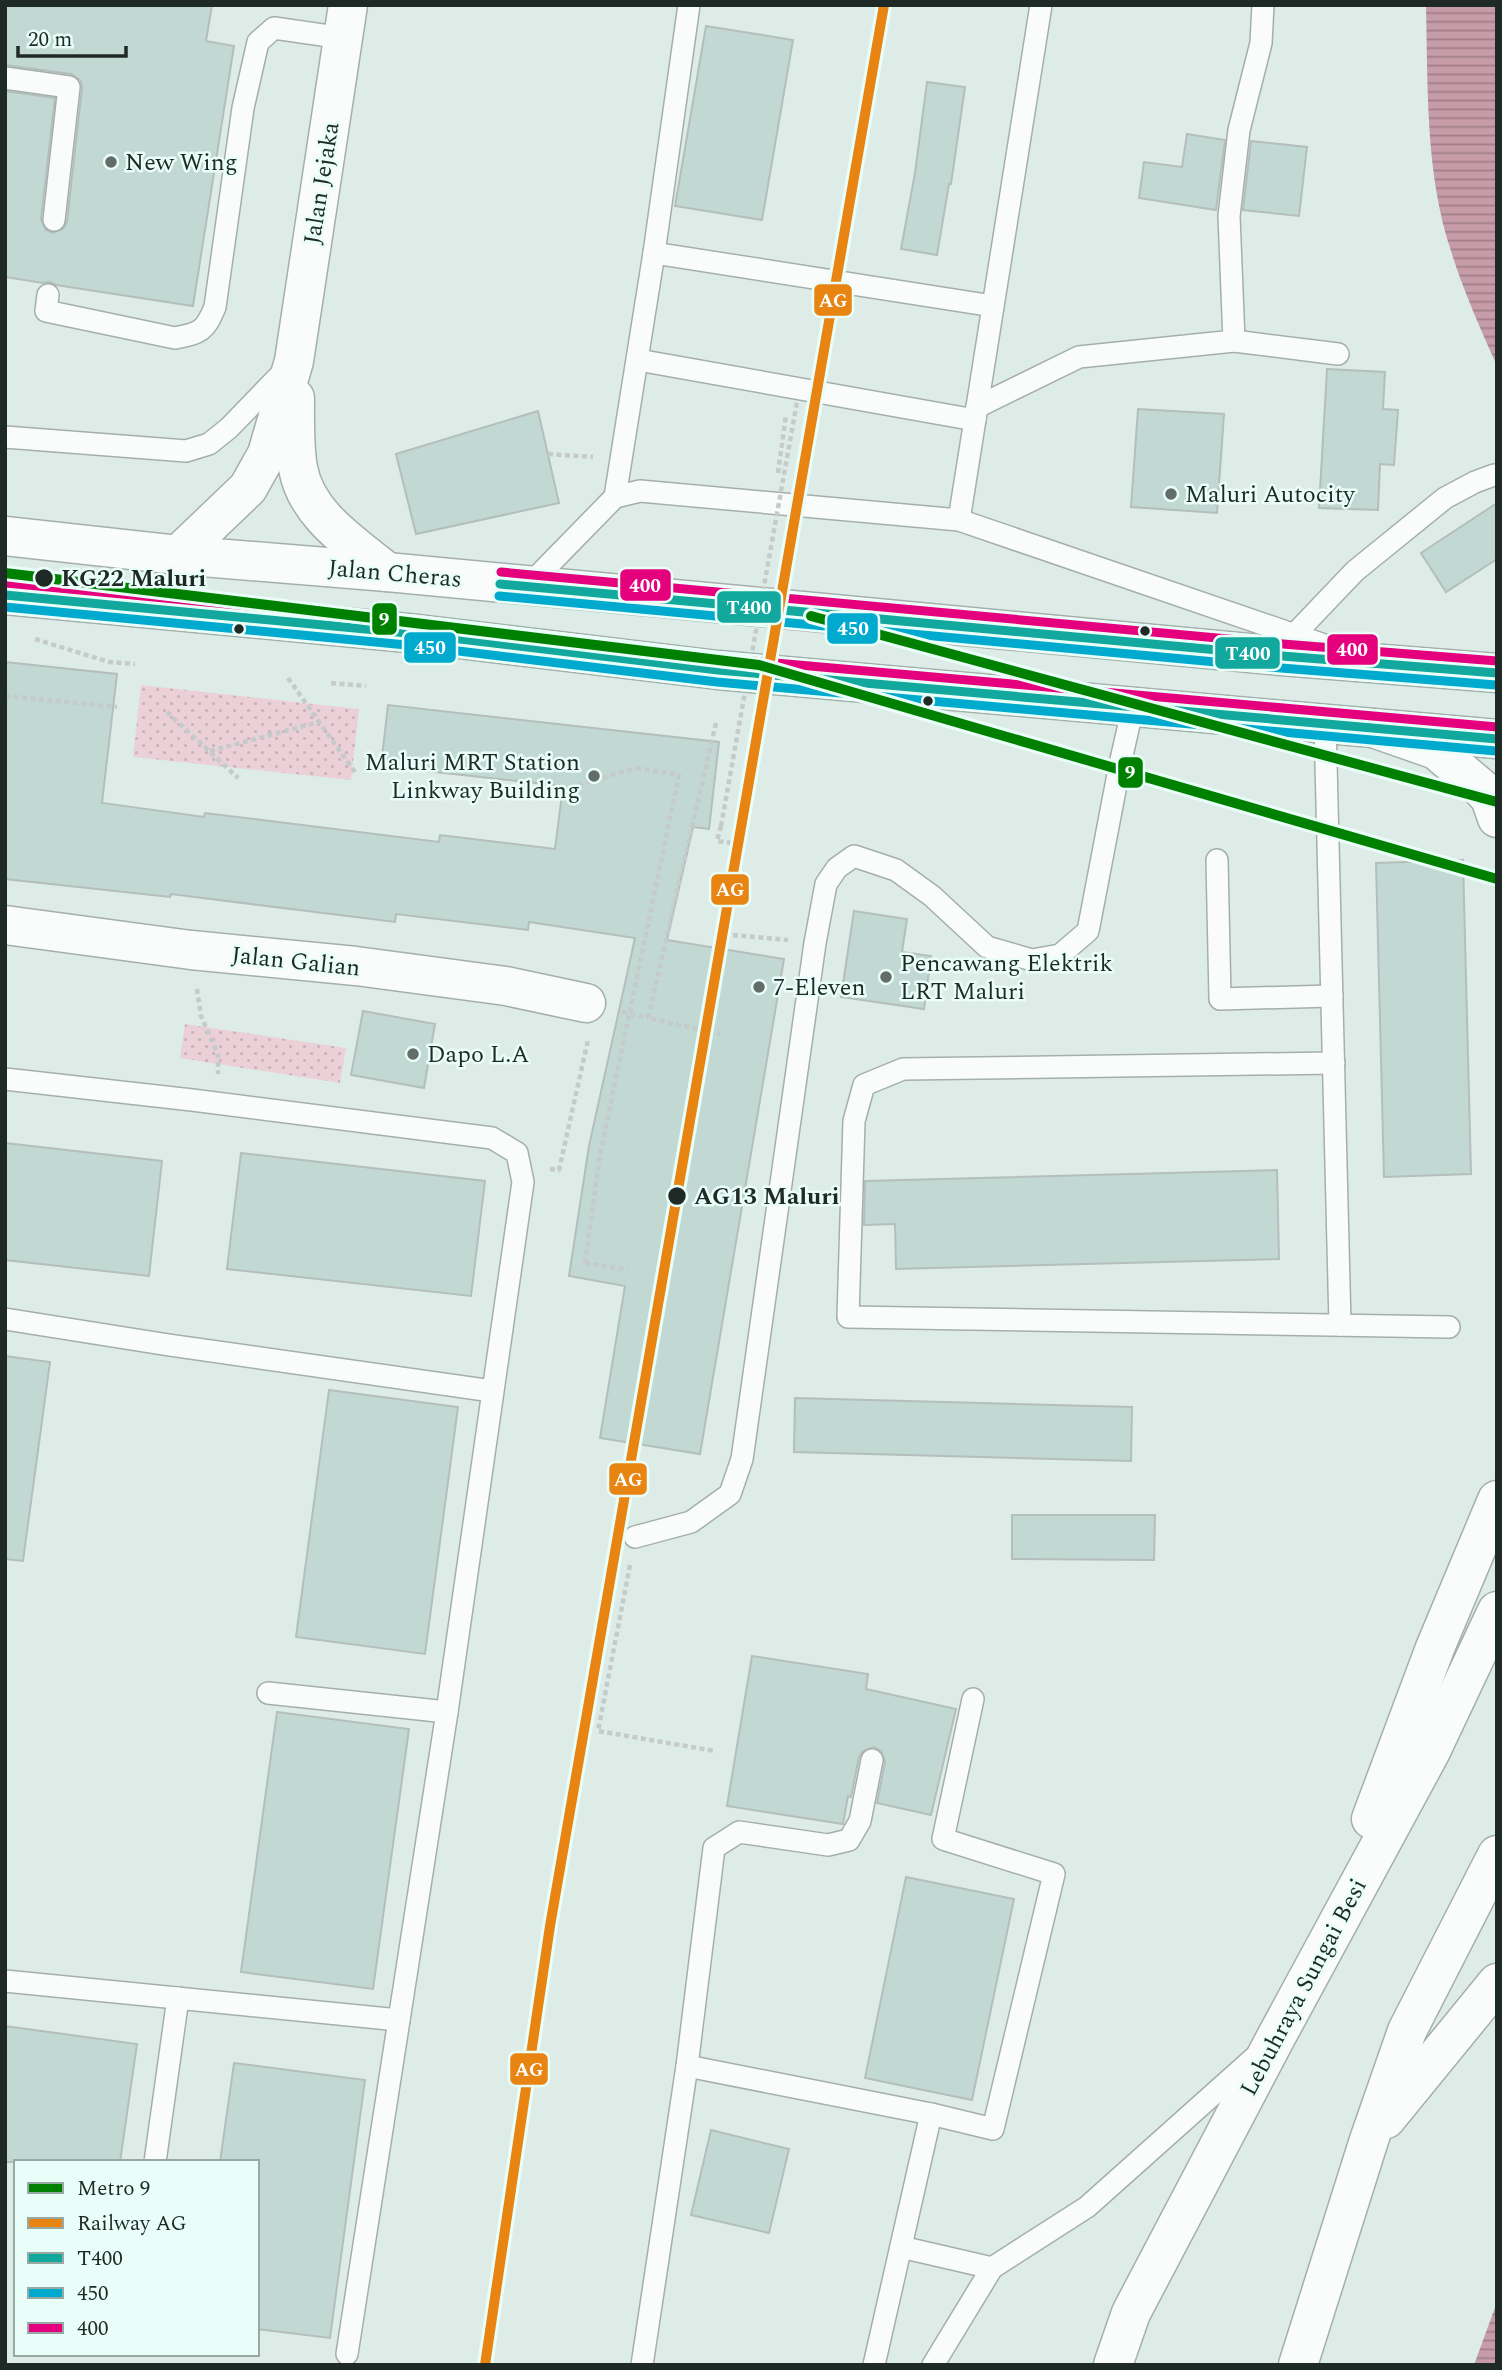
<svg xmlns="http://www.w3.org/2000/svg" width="1502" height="2370" font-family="Spectral,serif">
<defs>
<pattern id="park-dots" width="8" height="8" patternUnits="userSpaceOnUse" patternTransform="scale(1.75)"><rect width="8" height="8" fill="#ebd0d8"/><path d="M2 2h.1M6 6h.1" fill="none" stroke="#c9b3b9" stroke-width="1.8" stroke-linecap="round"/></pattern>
<pattern id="water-rules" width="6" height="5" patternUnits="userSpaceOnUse" patternTransform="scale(1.75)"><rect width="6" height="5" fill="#c69ca9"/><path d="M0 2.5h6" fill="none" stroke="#a07f89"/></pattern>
</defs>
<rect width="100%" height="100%" fill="#deece8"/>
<g fill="url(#park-dots)">
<polygon points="141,685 359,709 351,780 133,757"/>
<polygon points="185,1024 346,1048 340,1083 180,1058"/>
</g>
<g fill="url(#water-rules)">
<path d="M1426,5H1497V366C1480,328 1463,290 1451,251C1425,173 1428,87 1426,5Z"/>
<polygon points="1497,2302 1497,2365 1474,2365"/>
</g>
<g fill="#c2d9d3" stroke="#b4bebb" stroke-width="2">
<polygon points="5,5 212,5 206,41 234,46 193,306 56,285 50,282 43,283 5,277 5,91 55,98 41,219 46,230 53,233 64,228 67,221 82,88 81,81 71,74 5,65"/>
<polygon points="706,26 793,40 762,220 675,206"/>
<polygon points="927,82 965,87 951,184 949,184 937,255 901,249 915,173"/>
<polygon points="1187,134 1225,140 1216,210 1139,198 1144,162 1182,167"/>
<polygon points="1251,141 1307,147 1299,216 1243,210"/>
<polygon points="1327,369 1385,372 1383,409 1398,410 1394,465 1380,464 1378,510 1319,508"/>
<polygon points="1138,409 1224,414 1217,513 1131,507"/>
<polygon points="538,411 559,503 416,534 396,454"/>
<polygon points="1497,503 1497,559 1446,592 1421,553"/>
<polygon points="5,662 117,674 102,803 204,817 205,813 439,842 440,835 555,849 563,786 381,766 388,705 719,742 709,829 693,827 667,940 784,959 700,1454 600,1438 625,1286 569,1276 589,1146 635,938 529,922 528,930 396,914 395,922 171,894 170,897 5,879"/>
<polygon points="1463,860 1471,1174 1384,1177 1376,863"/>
<polygon points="854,911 907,919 902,952 931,956 924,1009 841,997"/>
<polygon points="363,1011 435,1024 424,1088 351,1075"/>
<polygon points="5,1143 162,1161 149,1276 5,1260"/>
<polygon points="241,1153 485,1181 471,1296 227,1269"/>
<polygon points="1277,1170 1279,1259 896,1269 895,1224 864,1225 865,1181"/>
<polygon points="5,1356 50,1362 23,1561 5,1559"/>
<polygon points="329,1390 458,1407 425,1654 296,1637"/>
<polygon points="795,1398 1132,1407 1131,1461 794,1452"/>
<polygon points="1012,1515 1155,1515 1154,1560 1012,1559"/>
<polygon points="752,1656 868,1674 866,1689 956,1709 931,1815 877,1803 885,1762 881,1751 874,1747 863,1751 859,1757 851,1797 848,1796 843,1824 727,1806"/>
<polygon points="277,1712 409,1729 373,1989 241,1972"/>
<polygon points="906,1877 1014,1899 972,2100 865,2078"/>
<polygon points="5,2026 137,2044 120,2162 5,2162"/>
<polygon points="234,2063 365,2080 330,2338 257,2329 257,2162 220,2162"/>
<polygon points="711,2130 789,2149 769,2233 691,2215"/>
</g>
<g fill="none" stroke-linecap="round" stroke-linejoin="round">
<g stroke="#a4afac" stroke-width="24">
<g id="service">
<polyline points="5,78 69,87 54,220"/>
<polyline points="654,253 993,306"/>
<path d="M48,295L46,311L175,338C201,333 205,331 215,307L243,108L258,42L274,28L343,38"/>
<polyline points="1234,341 1229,216 1239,130 1261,43 1263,5"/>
<polyline points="638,360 975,420"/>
<polyline points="977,407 1079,357 1234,341 1338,354"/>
<polyline points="5,437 186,451 209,444 229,428 286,369"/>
<polyline points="615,497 654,253 689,5"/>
<polyline points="959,520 1041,5"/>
<polyline points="528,586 615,497 640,491 959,520 1330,647"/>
<polyline points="1288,645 1294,635 1355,571 1445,498 1475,482 1494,475"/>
<polyline points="1325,723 1340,1325"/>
<polyline points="1217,860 1220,999 1332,996"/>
<polyline points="1334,1063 903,1069 864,1085 854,1121 848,1317 1449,1327"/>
<polyline points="5,1079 192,1100 492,1138 517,1153 523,1182 447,1712 347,2354"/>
<polyline points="5,1319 169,1345 492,1391"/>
<polyline points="635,1537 691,1522 730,1494 742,1459 815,943 826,884 837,868 854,856 896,870 932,896 987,947 1032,960 1060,955 1088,931 1120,764 1133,707"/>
<polyline points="268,1693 447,1712"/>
<polyline points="5,1981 399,2020"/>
<polyline points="687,2066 714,1848 739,1832 828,1845 849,1840 860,1821 872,1760"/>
<polyline points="155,2162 178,1998"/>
<polyline points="901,2247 992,2268 1087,2207 1255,2057"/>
<polyline points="642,2365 687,2066 931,2114 993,2129 1054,1874 943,1839 973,1699"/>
<polyline points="874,2365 931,2114"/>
<polyline points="933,2365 992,2268"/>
</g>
</g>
<g stroke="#a4afac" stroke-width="41">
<polyline id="minor" points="5,925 191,950 356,966 506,986 586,1003"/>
</g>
<g stroke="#a4afac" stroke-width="41">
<g id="tertiary">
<path d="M295,398C295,421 294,445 298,468C306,515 352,543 387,572"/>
<polyline points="178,555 248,488 267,454 294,361 348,5"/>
</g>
</g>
<g stroke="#a4afac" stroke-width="41">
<g id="secondary">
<polyline points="5,536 178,555 387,572 1282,656 1497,673"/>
<polyline points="5,595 418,634 718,670 1497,739"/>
</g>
</g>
<g stroke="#a4afac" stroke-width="41">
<g id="motorway">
<polyline points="1373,728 1436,750 1481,788 1490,798 1497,818"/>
<polyline points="1371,1819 1435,1648 1497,1500"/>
<polyline points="1386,2119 1497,1983"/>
<polyline points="1113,2365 1131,2313 1275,2039 1431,1751 1497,1611"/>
<polyline points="1298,2365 1369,2140 1407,2031 1497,1855"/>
</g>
</g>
<g stroke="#c5caca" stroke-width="4.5" stroke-dasharray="5 3.5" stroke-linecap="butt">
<polyline points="548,454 593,457"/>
<polyline points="778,473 786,415"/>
<polyline points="35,639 109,662 135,664"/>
<polyline points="288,678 357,775"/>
<polyline points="331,683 366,686"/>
<polyline points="5,696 117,707"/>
<polyline points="167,712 238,778"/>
<polyline points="716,723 648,1018 720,1034"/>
<polyline points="210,751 319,722"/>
<polyline points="562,790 636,768"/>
<polyline points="721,826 717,841 734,843 737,829"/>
<polyline points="733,935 788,940"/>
<polyline points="197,989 201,1016 218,1055 218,1074"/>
<polyline points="622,1012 648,1018"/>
<polyline points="550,1169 559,1170 588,1040"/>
<polyline points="585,1263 628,1270"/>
<polyline points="630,1565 598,1731 715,1751"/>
</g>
<use href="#service" stroke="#fafcfc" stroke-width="21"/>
<use href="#minor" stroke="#fafcfc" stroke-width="38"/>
<use href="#tertiary" stroke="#fafcfc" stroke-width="38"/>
<use href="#secondary" stroke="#fafcfc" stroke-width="38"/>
<use href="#motorway" stroke="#fafcfc" stroke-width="38"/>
<g stroke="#c5caca" stroke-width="4.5" stroke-dasharray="5 3.5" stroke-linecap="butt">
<polyline points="721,826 797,402"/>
<polyline points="585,1263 600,1155 679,775 636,768"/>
</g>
<g stroke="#e9fef8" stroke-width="14">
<g id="bus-1">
<polyline points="500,584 1282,656 1497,673"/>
<polyline points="5,595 418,634 718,670 1497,739"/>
</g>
</g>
<g stroke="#e9fef8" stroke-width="14">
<g id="bus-2">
<polyline points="499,596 1281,668 1496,685"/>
<polyline points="5,607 417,646 717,682 1496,751"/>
</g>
</g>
<g stroke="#e9fef8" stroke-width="14">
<g id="bus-3">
<polyline points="501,572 1283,644 1497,661"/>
<polyline points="6,583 419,622 719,658 1497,727"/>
</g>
</g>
<use href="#bus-1" stroke="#12a89d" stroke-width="9"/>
<use href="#bus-2" stroke="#00a9ce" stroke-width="9"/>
<use href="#bus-3" stroke="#e5007d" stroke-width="9"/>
<g stroke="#e9fef8" stroke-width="16">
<polyline id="rail-1" points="485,2365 550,1926 884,5"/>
</g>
<use href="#rail-1" stroke="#e88412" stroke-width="10"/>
<g stroke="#e9fef8" stroke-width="16">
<g id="metro-1">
<polyline points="5,573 759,665 1497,879"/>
<polyline points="811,616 1497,802"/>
</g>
</g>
<use href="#metro-1" stroke="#008000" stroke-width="10"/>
</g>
<g fill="#626d6a" stroke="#e9fef8" stroke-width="2.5">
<circle cx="111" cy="162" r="7"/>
<circle cx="1171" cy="494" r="7"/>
<circle cx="594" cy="776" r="7"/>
<circle cx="886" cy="977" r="7"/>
<circle cx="759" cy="987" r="7"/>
<circle cx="413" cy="1054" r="7"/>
</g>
<g fill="#1f2926" stroke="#e9fef8" stroke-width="2.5">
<circle cx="44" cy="578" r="10"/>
<circle cx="239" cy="629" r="6"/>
<circle cx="1145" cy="631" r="6"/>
<circle cx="928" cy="701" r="6"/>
<circle cx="677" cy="1196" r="10"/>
</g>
<g text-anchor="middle" stroke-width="5" stroke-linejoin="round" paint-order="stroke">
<g font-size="24" fill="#1f2926" stroke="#e9fef8" text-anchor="start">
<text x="125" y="170">New Wing</text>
<text x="1185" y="502">Maluri Autocity</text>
<text x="580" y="770" text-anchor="end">Maluri MRT Station<tspan x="580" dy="28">Linkway Building</tspan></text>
<text x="900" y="971">Pencawang Elektrik<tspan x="900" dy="28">LRT Maluri</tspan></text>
<text x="773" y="995">7-Eleven</text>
<text x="427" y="1062">Dapo L.A</text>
</g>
<g font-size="24" fill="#1f2926" stroke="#e9fef8">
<text transform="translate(321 183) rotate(-81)" y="8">Jalan Jejaka</text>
<text transform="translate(395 573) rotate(5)" y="8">Jalan Cheras</text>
<text transform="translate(296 961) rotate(6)" y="8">Jalan Galian</text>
<text transform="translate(1303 1987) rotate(-62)" y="8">Lebuhraya Sungai Besi</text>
</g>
<g font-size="24" font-weight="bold" fill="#1f2926" stroke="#e9fef8" text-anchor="start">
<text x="61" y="586">KG22 Maluri</text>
<text x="694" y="1204">AG13 Maluri</text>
</g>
</g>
<g stroke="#e9fef8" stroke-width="2.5">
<rect x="813" y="283" width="40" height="34" rx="7" fill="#e88412"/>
<rect x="619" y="568" width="53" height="34" rx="7" fill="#e5007d"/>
<rect x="716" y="590" width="66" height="34" rx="7" fill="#12a89d"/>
<rect x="371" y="602" width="27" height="34" rx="7" fill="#008000"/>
<rect x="826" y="612" width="53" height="33" rx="7" fill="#00a9ce"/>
<rect x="403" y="631" width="54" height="33" rx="7" fill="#00a9ce"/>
<rect x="1326" y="633" width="53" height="33" rx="7" fill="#e5007d"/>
<rect x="1214" y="636" width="67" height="34" rx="7" fill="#12a89d"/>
<rect x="1117" y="756" width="27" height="33" rx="7" fill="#008000"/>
<rect x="710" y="873" width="40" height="33" rx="7" fill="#e88412"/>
<rect x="608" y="1462" width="40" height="34" rx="7" fill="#e88412"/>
<rect x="509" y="2052" width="40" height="34" rx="7" fill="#e88412"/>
</g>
<g font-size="19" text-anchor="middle" font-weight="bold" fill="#fff">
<text x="833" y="307">AG</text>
<text x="645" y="592">400</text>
<text x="749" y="614">T400</text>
<text x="384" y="626">9</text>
<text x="853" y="635">450</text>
<text x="430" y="654">450</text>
<text x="1352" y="656">400</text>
<text x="1248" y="660">T400</text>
<text x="1130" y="779">9</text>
<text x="730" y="896">AG</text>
<text x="628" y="1486">AG</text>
<text x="529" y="2076">AG</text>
</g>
<rect width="1502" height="2370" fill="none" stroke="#1f2926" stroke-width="14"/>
<rect x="14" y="2160" width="245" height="196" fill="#e9fef8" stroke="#98a9a4" stroke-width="2"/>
<rect x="28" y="2183" width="35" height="10" fill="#008000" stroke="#98a9a4" stroke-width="2"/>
<text x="77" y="2195" font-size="21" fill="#1f2926">Metro 9</text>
<rect x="28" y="2218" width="35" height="10" fill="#e88412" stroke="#98a9a4" stroke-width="2"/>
<text x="77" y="2230" font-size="21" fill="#1f2926">Railway AG</text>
<rect x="28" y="2253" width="35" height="10" fill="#12a89d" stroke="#98a9a4" stroke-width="2"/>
<text x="77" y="2265" font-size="21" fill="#1f2926">T400</text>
<rect x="28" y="2288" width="35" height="10" fill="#00a9ce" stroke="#98a9a4" stroke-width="2"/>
<text x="77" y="2300" font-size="21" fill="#1f2926">450</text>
<rect x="28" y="2323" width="35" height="10" fill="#e5007d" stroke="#98a9a4" stroke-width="2"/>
<text x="77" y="2335" font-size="21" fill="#1f2926">400</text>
<path d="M18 46v10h108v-10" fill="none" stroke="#1f2926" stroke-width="3.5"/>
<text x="28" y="46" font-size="21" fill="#1f2926" stroke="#e9fef8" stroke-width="5" paint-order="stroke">20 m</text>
</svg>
